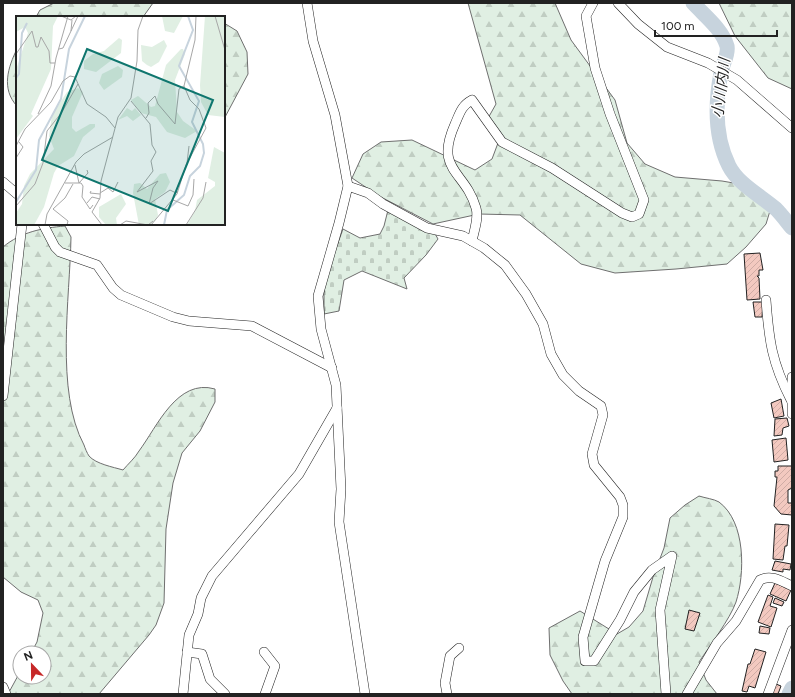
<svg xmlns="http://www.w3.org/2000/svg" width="795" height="697" font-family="Figtree,'Noto Sans JP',sans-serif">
<defs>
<pattern id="forest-firs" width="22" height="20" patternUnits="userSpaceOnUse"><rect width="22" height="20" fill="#e0efe3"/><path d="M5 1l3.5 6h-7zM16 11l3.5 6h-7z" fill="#c0cdc2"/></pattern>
<pattern id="cemetery-stones" width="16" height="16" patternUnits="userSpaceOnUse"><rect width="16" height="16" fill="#e0efe3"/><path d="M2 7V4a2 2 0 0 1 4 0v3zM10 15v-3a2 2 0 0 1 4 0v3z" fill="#c0cdc2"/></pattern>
<pattern id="building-hatch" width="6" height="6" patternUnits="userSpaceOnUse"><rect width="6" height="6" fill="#f3c9c0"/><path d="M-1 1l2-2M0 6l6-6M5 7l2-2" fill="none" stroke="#d0aca5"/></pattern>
</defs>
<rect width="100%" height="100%" fill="#fff"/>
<g fill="url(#forest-firs)" stroke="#6f6f6f">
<polygon points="54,3 153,3 143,17 36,17 40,10"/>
<polygon points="468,3 555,3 571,40 615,100 627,143 645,164 675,177 722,181 757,187 773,201 766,224 746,247 727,264 676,269 615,273 581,264 520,215 479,214 433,224 379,196 352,178 363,154 381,142 412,140 475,170 492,159 501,135 487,120 496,104"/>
<polygon points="719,3 792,3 792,89 768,78 735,36"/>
<polygon points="224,23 237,31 247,52 248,74 224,119"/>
<path d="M17,49V106C1,89 8,67 17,49Z"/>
<path d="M65,226L71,237C70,298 55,391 84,445C85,448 87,453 89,456C96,464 113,467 123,470C128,464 135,458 139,451C157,427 177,378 215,389V402L200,431L182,453L173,483L166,529L164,603L156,625L149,635L99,694H8L20,672V677H44V653H31L37,642L43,613L38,600L21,592L3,577V247C21,232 42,228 65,226Z"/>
<path d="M699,496C705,498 714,499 719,502C746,522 745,574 736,602C730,619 709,647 699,662L706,680L717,694H572L563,681L550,655L549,628L580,611L617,634L629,627L643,611L653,577L664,548L670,518L685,505Z"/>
</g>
<polygon fill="url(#cemetery-stones)" stroke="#6f6f6f" points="388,210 434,232 438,239 426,255 404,278 407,289 362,271 344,280 339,311 324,314 324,282 343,229 360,238 380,234 384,226"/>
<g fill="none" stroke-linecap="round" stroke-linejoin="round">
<g stroke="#c7d3dd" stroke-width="15">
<path d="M693,3C705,16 722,29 727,46C729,55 722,64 721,73C715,104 714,136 729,166C738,184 761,196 776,209C782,215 787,222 792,228"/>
<polyline points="789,694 792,688"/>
</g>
</g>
<g fill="url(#building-hatch)" stroke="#222">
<polygon points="760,253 763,270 759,270 759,276 757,276 759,278 760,299 747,300 744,254"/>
<polygon points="753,302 763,302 762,317 755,317"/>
<polygon points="781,399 784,416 774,418 771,403"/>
<polygon points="787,418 789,426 783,428 782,435 774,436 775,419"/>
<polygon points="786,438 788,460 774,462 772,440"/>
<polygon points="778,466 792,466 792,488 788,490 788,503 792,503 792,515 781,514 774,506 777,477 775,477 775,471 778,471"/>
<polygon points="775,524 789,525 787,546 785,546 783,560 773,559"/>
<polygon points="775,561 791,564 790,570 783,569 783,572 772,570"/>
<polygon points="775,583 791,590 786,601 770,594"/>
<polygon points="768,595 773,597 770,606 777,608 771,627 758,622"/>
<polygon points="775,598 784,602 782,606 773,603"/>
<polygon points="689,610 700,613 694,631 685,629"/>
<polygon points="760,626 770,628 769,634 759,633"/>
<polygon points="755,649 766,652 755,688 749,686 747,692 742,691 748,664 750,664"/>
<polygon points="776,684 781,686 778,694 772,693"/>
</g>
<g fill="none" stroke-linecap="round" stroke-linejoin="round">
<g stroke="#222" stroke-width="10">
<g id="minor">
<polyline points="307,3 313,41 335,115 348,186 339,223 318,296 321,329 336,385 341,489 339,522 365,694"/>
<polyline points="618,3 638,24 667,47 708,63 737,80 792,128"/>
<polyline points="3,182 17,194"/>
<polyline points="348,186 368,193 383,204 427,228 463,236 484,248 505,265 526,294 543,324 551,354 563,375 579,391 601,406 603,415 592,454 594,465 620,497 623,505 623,517 605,561 583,637 585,661 594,661 620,620 634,592 652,570 672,556 660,610 666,694"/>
<polyline points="43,224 55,247 60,252 97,265 113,288 121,295 173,317 189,321 252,326 332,368"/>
<path d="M472,241C474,231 479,218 476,208C465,170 434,171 455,124C460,113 461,106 472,100L502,142L552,168L622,213L632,217L639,214L644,200L610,114L595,68L586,16L593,3"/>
<path d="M766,300C769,341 772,363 791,400"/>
<polyline points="792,377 792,414"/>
<polyline points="3,396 22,224"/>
<polyline points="187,652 202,654 210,679 225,694"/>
<polyline points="264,652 275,666 265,694"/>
<polyline points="3,687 6,694"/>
<polyline points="183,694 189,635 198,614 201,598 212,576 299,474 337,408"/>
<polyline points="447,694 445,683 450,656 459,648"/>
<path d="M687,694L717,643L736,621L760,580C771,574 781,581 792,586"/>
<polyline points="768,694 792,630"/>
</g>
</g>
<use href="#minor" stroke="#fff" stroke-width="9"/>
</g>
<g text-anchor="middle" stroke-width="3" stroke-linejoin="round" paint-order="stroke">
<g font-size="15" font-style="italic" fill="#222" stroke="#fff">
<text transform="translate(721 88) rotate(-83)" y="5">小川内川</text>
</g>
</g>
<g transform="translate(16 16)">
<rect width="209" height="209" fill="#fff"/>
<path d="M0,0H42L37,10L35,53L15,98L17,100L0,123V54L12,17L9,11L0,16ZM146,0H167L158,17L149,15ZM189,0H209V101L192,99L185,86L184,69ZM103,22L106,24L105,37L80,56L68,53V45L77,38L88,35ZM148,24L151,30L143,46L135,51L131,49L126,45L125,29L136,31ZM165,33H167L169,38L159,64L161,96L167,105L181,115L169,122L151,116L140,101L125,97L115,84L122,80L135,91L139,90L150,49ZM102,50L107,54L106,61L88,74L83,67L86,58ZM62,72L67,76L56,101V112L60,116L74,108H79V111L67,121L58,140L42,150L38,157L28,191L18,209H0V197L6,188L8,170L14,158L38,133L33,120L36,99L51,76ZM198,131L209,137V209H171L179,195L181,184L199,170V166L192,162ZM150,157L154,166L149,176L139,183L142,199L139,205L134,209H123L117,177L118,168L124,167L131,173L144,158ZM105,178L110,188L100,202L101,209H90L83,201V191Z" fill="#e0efe3"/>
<path d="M111,92L116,95L119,92L125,99L117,105L111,100L102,104Z" fill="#e0efe3"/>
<path fill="none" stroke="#c7d3dd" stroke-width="2" d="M0,62L3,58L6,17L11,7M0,186L20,154L23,124L45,83L53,33L69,0M148,209L151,194L168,179L174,160L184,150L188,137L187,128L176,106L183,85L163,50L177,14L172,0"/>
<path fill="none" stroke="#a7a7a7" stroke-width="1" d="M45,0L55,4L60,0M199,0L209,34M56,4L55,15L62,0M43,33L47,32L55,15M0,38L16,15L20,31H22L25,21L33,35L34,47H39M115,85L134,108L136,129L140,136L135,145L137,155L121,176M22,98L35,70L40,42L52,0M130,102L133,97L132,87L139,80L142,88L159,108L163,73L168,70M0,130L9,113L35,86L47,65L54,60L59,61L71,88L90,101L99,112M0,142L7,131L3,126M171,147L173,130M59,149L63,167L72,157L71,154M49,167H65L67,170L66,181L74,193L77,189M75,175L74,177L84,178M121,176L142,165L137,172L133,188L154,174L160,177L162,175M84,177L92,172L97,176L102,166M157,184L172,190L177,179L178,163M71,187L76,181L84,183M0,190L19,168L27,147L31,115L46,96L62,68M37,193L49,182L57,168M37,193L52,205L51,209M29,209L31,198L60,146L68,138L97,121M86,209L76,196L84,182L85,165L102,101L115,82L121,45L122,14L127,0M104,209L110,205L132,209L137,205M135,209L161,178L170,149L190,112L183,93L174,84L168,70L179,24L180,0M170,209L187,182L190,166"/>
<path fill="#0f766e" fill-opacity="0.15" stroke="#0f766e" stroke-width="2" d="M71,33L197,84L152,195L26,144Z"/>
<rect width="209" height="209" fill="none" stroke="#222" stroke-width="2"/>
</g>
<rect width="795" height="697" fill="none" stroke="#222222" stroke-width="8"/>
<g transform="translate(32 665) rotate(338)"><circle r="19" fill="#ffffff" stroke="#a7a7a7"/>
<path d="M0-3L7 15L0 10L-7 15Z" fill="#c62828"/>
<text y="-6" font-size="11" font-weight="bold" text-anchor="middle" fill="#222222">N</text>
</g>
<path d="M655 30v6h122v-6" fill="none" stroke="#222222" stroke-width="2"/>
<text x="661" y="30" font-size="12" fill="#222222" stroke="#ffffff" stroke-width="3" paint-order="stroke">100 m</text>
</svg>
